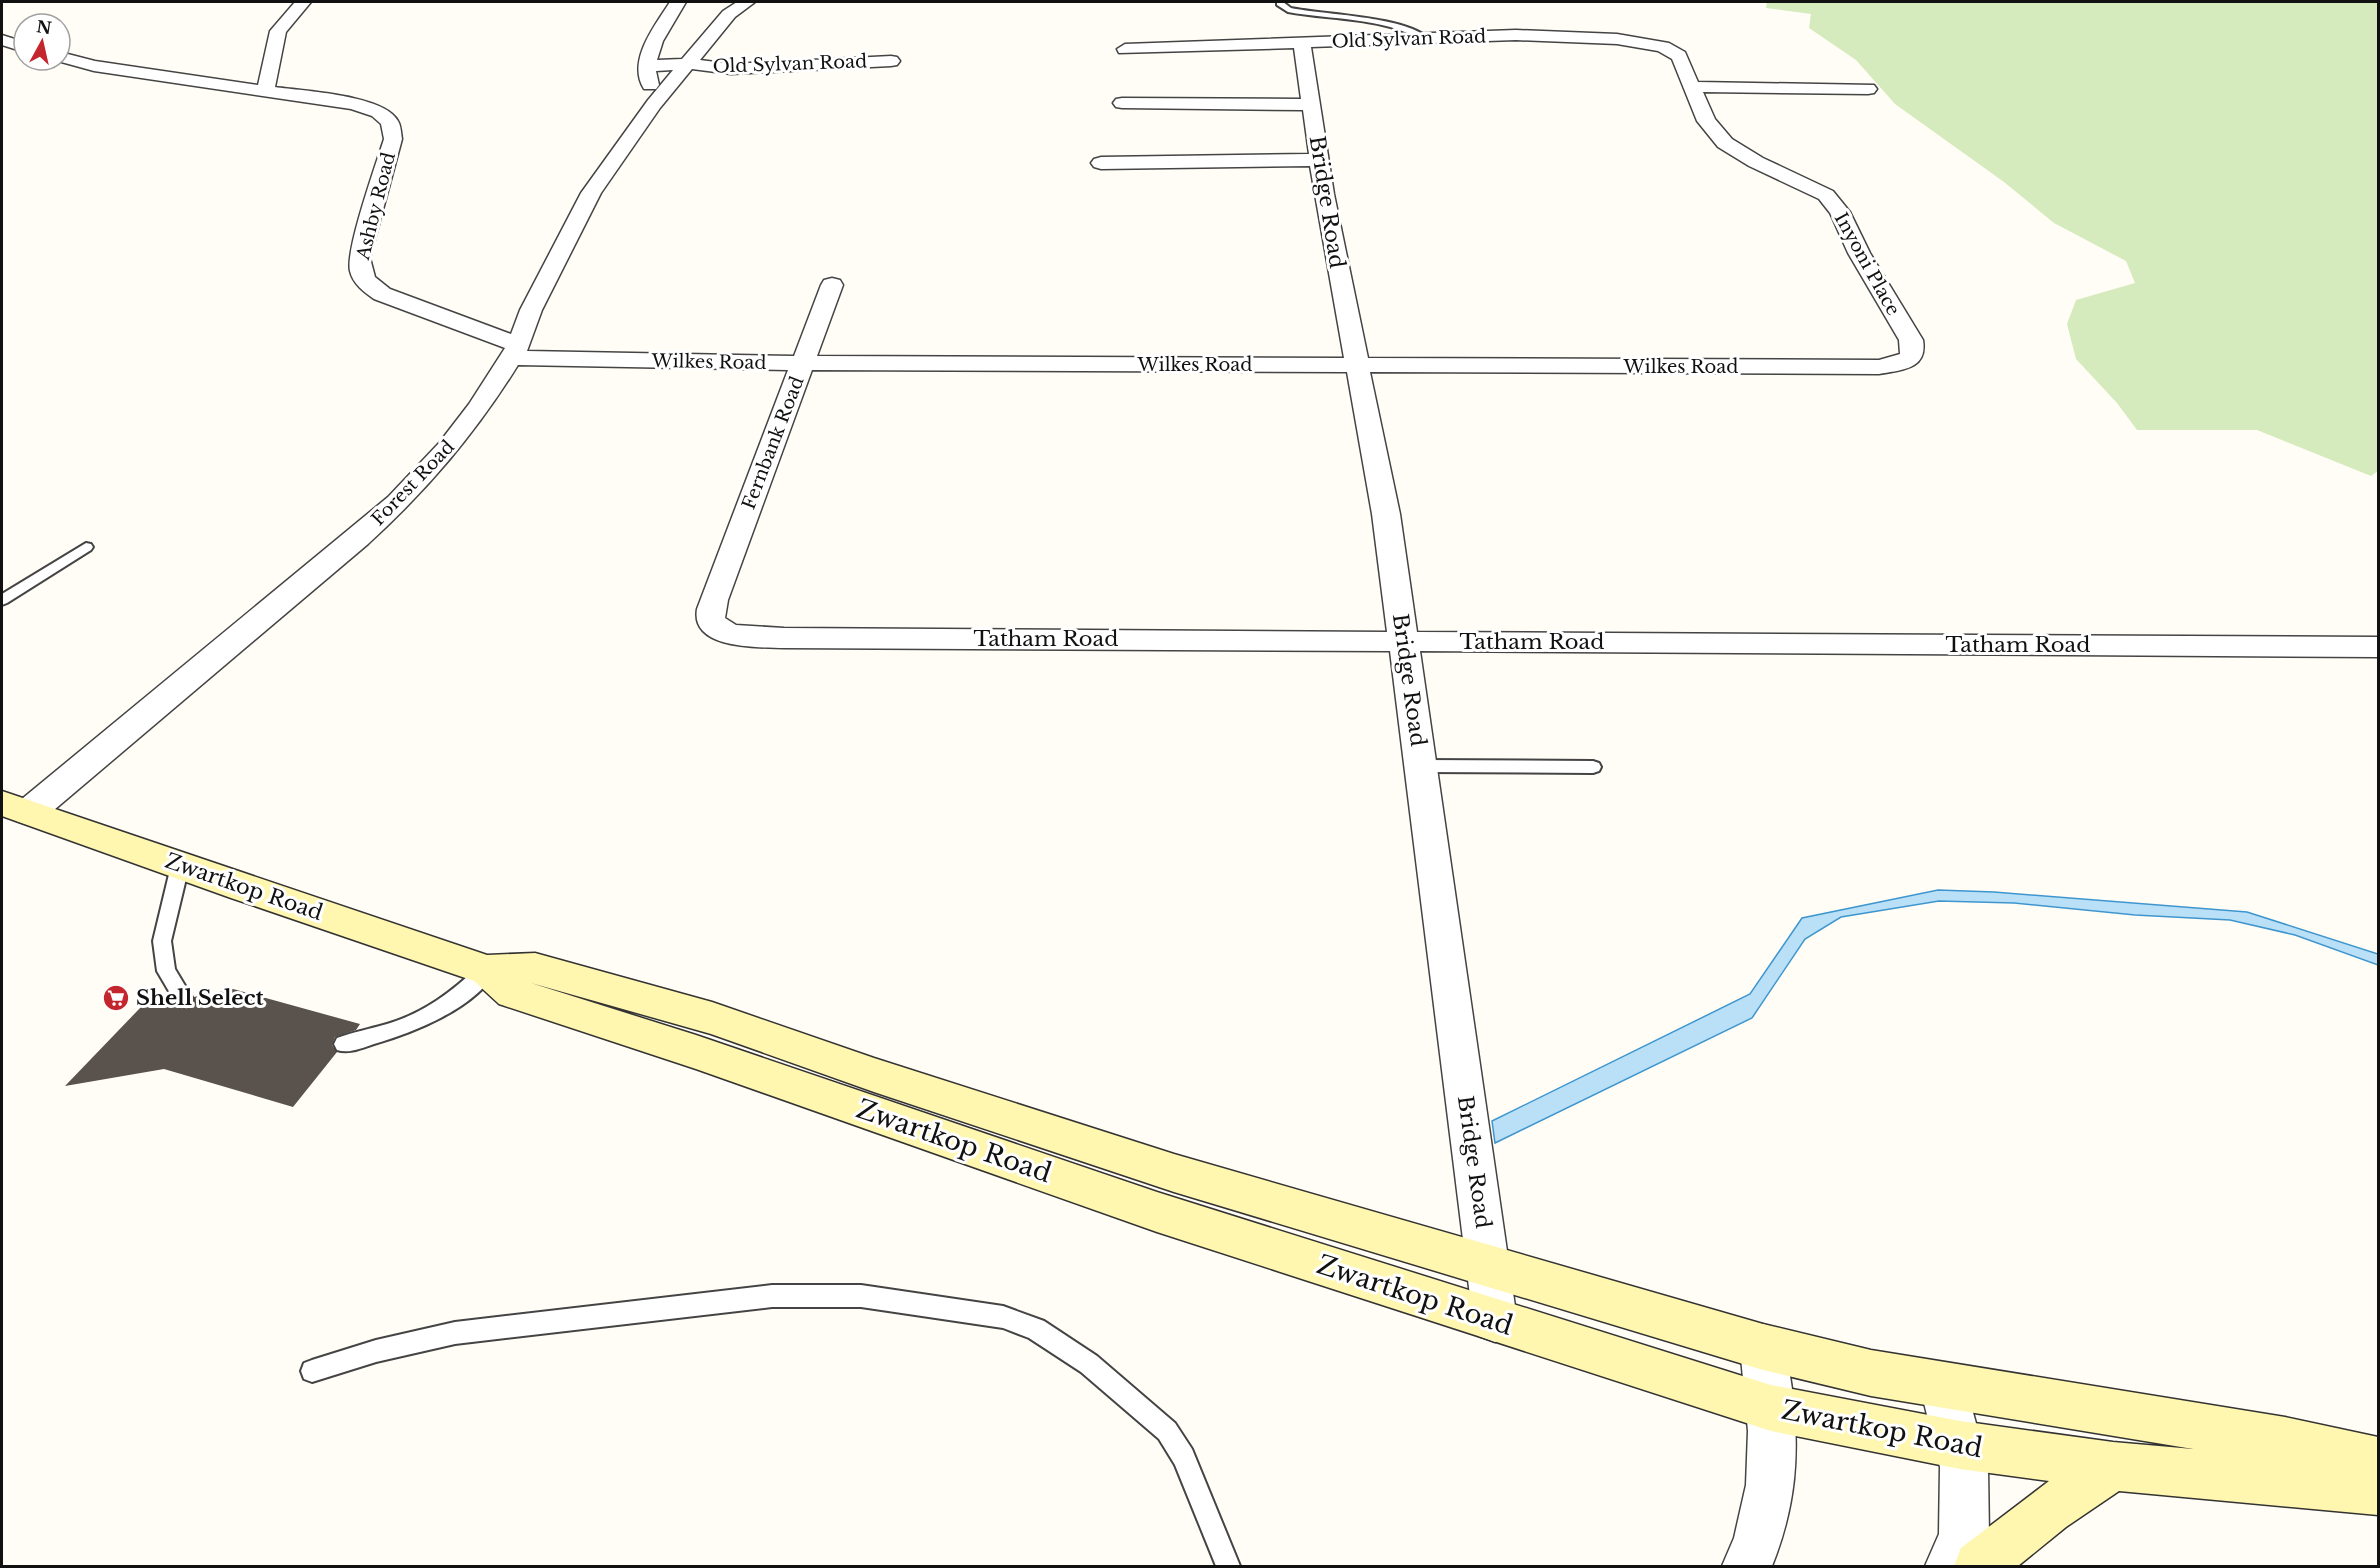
<svg xmlns="http://www.w3.org/2000/svg" width="2380" height="1568" font-family="'Libre Baskerville',serif">
<rect width="100%" height="100%" fill="#fffdf5"/>
<polygon fill="#d5ebbd" points="1767,2 2378,2 2378,471 2371,476 2257,430 2137,430 2117,403 2076,359 2067,324 2076,300 2135,283 2126,261 2054,223 2004,182 1895,104 1856,60 1809,28 1811,14 1766,8"/>
<polygon fill="#b9e0f7" stroke="#3f96cf" stroke-width="1.5" points="1938,890 1994,892 2247,912 2378,954 2378,965 2295,935 2230,920 2135,915 2014,903 1939,901 1841,917 1805,939 1752,1018 1495,1143 1492,1121 1750,994 1802,918"/>
<polygon fill="#5a524d" points="233,989 360,1024 356,1030 335,1037 332,1045 337,1052 293,1107 164,1069 65,1086 141,1007 172,1001 176,1007 185,1009 193,1006 194,997"/>
<g fill="none" stroke-linecap="round" stroke-linejoin="round">
<g stroke="#444" stroke-width="4">
<g id="lane">
<path d="M1277,2H1283L1291,8C1325,15 1403,16 1428,38L1421,40C1383,17 1331,20 1288,12L1277,5Z"/>
<polygon points="86,543 91,544 93,547 91,550 7,603 2,605 2,594"/>
<polygon points="1421,760 1593,761 1599,763 1601,767 1599,771 1593,773 1421,772 1415,770 1413,766 1415,762"/>
<polygon points="180,859 186,861 189,866 171,941 175,969 193,999 191,1005 184,1007 177,1005 157,971 153,941 171,866 174,861"/>
<path d="M487,962L494,965L496,970C477,1008 412,1033 374,1044C362,1048 349,1054 337,1050L334,1044L337,1038C353,1032 370,1029 387,1024C424,1013 453,991 480,965Z"/>
<polygon points="772,1285 861,1285 1003,1306 1044,1321 1097,1356 1175,1423 1192,1449 1240,1566 1216,1566 1175,1465 1159,1439 1081,1372 1029,1338 1003,1328 861,1307 772,1307 455,1344 376,1362 312,1382 304,1379 301,1371 304,1363 312,1360 376,1340 455,1322"/>
</g>
</g>
<g stroke="#444" stroke-width="3">
<g id="street">
<path d="M295,2H311L286,32L275,87C303,91 385,95 398,121C401,126 401,133 402,139L370,258L375,277L390,289L511,334L520,310L581,193L648,100L673,70L656,71L659,85L656,89H644C626,61 656,24 670,2H686L663,41L657,60L682,59L723,11L737,2H755L735,17L700,60L731,64L891,56L897,57L900,61L897,65L891,66L731,74L692,69L660,108L601,193L542,310L527,351L794,356L821,285L824,280L832,278L840,280L843,285L817,356L1344,358L1310,166L1101,169L1094,167L1091,163L1094,159L1101,157L1309,154L1303,110L1122,108L1116,107L1113,103L1116,99L1122,98L1301,99L1294,48L1119,53L1117,49L1125,44L1516,30L1617,34L1669,43L1685,52L1698,82L1874,85L1877,89L1874,93L1868,94L1703,92L1715,119L1732,139L1763,158L1833,191L1850,212L1870,253L1923,340C1928,370 1901,370 1879,374L1370,372L1400,514L1417,632L2378,637V657L1420,651L1517,1320L1511,1336L1495,1342L1479,1336L1473,1320L1390,651L784,648C759,647 690,650 697,609L788,370L518,365C475,434 428,489 368,544L41,821L29,825L17,821L12,812L17,803L388,497L439,443L469,404L505,348L374,299C364,292 353,284 350,271C345,251 376,164 384,139L381,124L372,116L351,109L94,71L54,60H60V52L95,61L258,85L270,31ZM1516,40L1617,44L1658,51L1672,59L1697,121L1718,147L1749,166L1819,199L1830,213L1848,253L1899,340L1900,354L1879,360L1368,358L1334,194L1311,47ZM812,370L1347,372L1372,514L1387,632L784,628L736,625L725,618L728,600Z"/>
<polygon points="2,35 24,42 24,52 2,45"/>
<path d="M1763,1324L1779,1331C1787,1350 1789,1369 1792,1389C1800,1454 1796,1506 1772,1566H1722L1734,1538L1746,1485L1748,1431L1740,1347L1747,1331Z"/>
<polygon points="1943,1364 1959,1371 1966,1387 1988,1467 1989,1536 1976,1566 1925,1566 1939,1534 1940,1467 1920,1387 1927,1371"/>
</g>
</g>
<g stroke="#333" stroke-width="3">
<path id="secondary" d="M2,791L487,955L535,953L712,1002L874,1058L1174,1154L1763,1324L1871,1350L2285,1417L2378,1437V1515L2119,1491L2066,1527L2018,1566H1954L1961,1548L2049,1481L1960,1469L1771,1431L1157,1232L696,1069L499,1004L474,981L231,898L2,816ZM531,983L711,1034L874,1092L1174,1192L1763,1370L1871,1396L2193,1449L2113,1442L1960,1421L1771,1385L1157,1192L696,1035Z"/>
</g>
<use href="#lane" fill="#fff" fill-rule="evenodd"/>
<use href="#street" fill="#fff" fill-rule="evenodd"/>
<use href="#secondary" fill="#fff6b0" fill-rule="evenodd"/>
</g>
<defs>
<g id="supermarket-disc" transform="scale(1.35)"><circle r="9.5" fill="#c4262e" stroke="#fff"/><path d="M-6-5.5h2.5l.6 2H6L4.5 2H-2.5L-4.4-4H-6ZM-1.5 3.2a1.3 1.3 0 1 0 .1 0ZM3 3.2a1.3 1.3 0 1 0 .1 0Z" fill="#fff"/></g>
</defs>
<g fill-rule="evenodd">
<use href="#supermarket-disc" x="116" y="998"/>
</g>
<g text-anchor="middle" stroke-width="6" stroke-linejoin="round" paint-order="stroke">
<g font-size="18" fill="#111" stroke="#fff">
<text transform="translate(1409 39) rotate(-2)" y="6">Old Sylvan Road</text>
<text transform="translate(790 64) rotate(-2)" y="6">Old Sylvan Road</text>
<text transform="translate(376 206) rotate(-76)" y="6">Ashby Road</text>
<text transform="translate(1867 264) rotate(61)" y="6">Inyoni Place</text>
<text transform="translate(709 362) rotate(1)" y="6">Wilkes Road</text>
<text x="1195" y="371">Wilkes Road</text>
<text x="1681" y="373">Wilkes Road</text>
<text transform="translate(773 443) rotate(-69)" y="6">Fernbank Road</text>
<text transform="translate(413 483) rotate(-46)" y="6">Forest Road</text>
</g>
<g font-size="21" fill="#111" stroke="#fff">
<text transform="translate(1327 202) rotate(81)" y="7">Bridge Road</text>
<text x="1046" y="646">Tatham Road</text>
<text x="1532" y="649">Tatham Road</text>
<text x="2018" y="652">Tatham Road</text>
<text transform="translate(1409 680) rotate(82)" y="7">Bridge Road</text>
<text transform="translate(244 887) rotate(19)" y="7">Zwartkop Road</text>
<text transform="translate(1474 1162) rotate(82)" y="7">Bridge Road</text>
</g>
<g font-size="21" font-weight="bold" fill="#111" stroke="#fff" text-anchor="start">
<text x="136" y="1005">Shell Select</text>
</g>
<g font-size="26" fill="#111" stroke="#fff">
<text transform="translate(954 1141) rotate(19)" y="9">Zwartkop Road</text>
<text transform="translate(1415 1295) rotate(18)" y="9">Zwartkop Road</text>
<text transform="translate(1882 1429) rotate(11)" y="9">Zwartkop Road</text>
</g>
</g>
<rect width="2380" height="1568" fill="none" stroke="#111111" stroke-width="6"/>
<g transform="translate(42 42) rotate(8)"><circle r="28" fill="#ffffff" stroke="#a0a0a0" stroke-width="1.5"/>
<path d="M0-4.5L10 22L0 15L-10 22Z" fill="#c4262e"/>
<text y="-9" font-size="16" font-weight="bold" text-anchor="middle" fill="#111111">N</text>
</g>
</svg>
